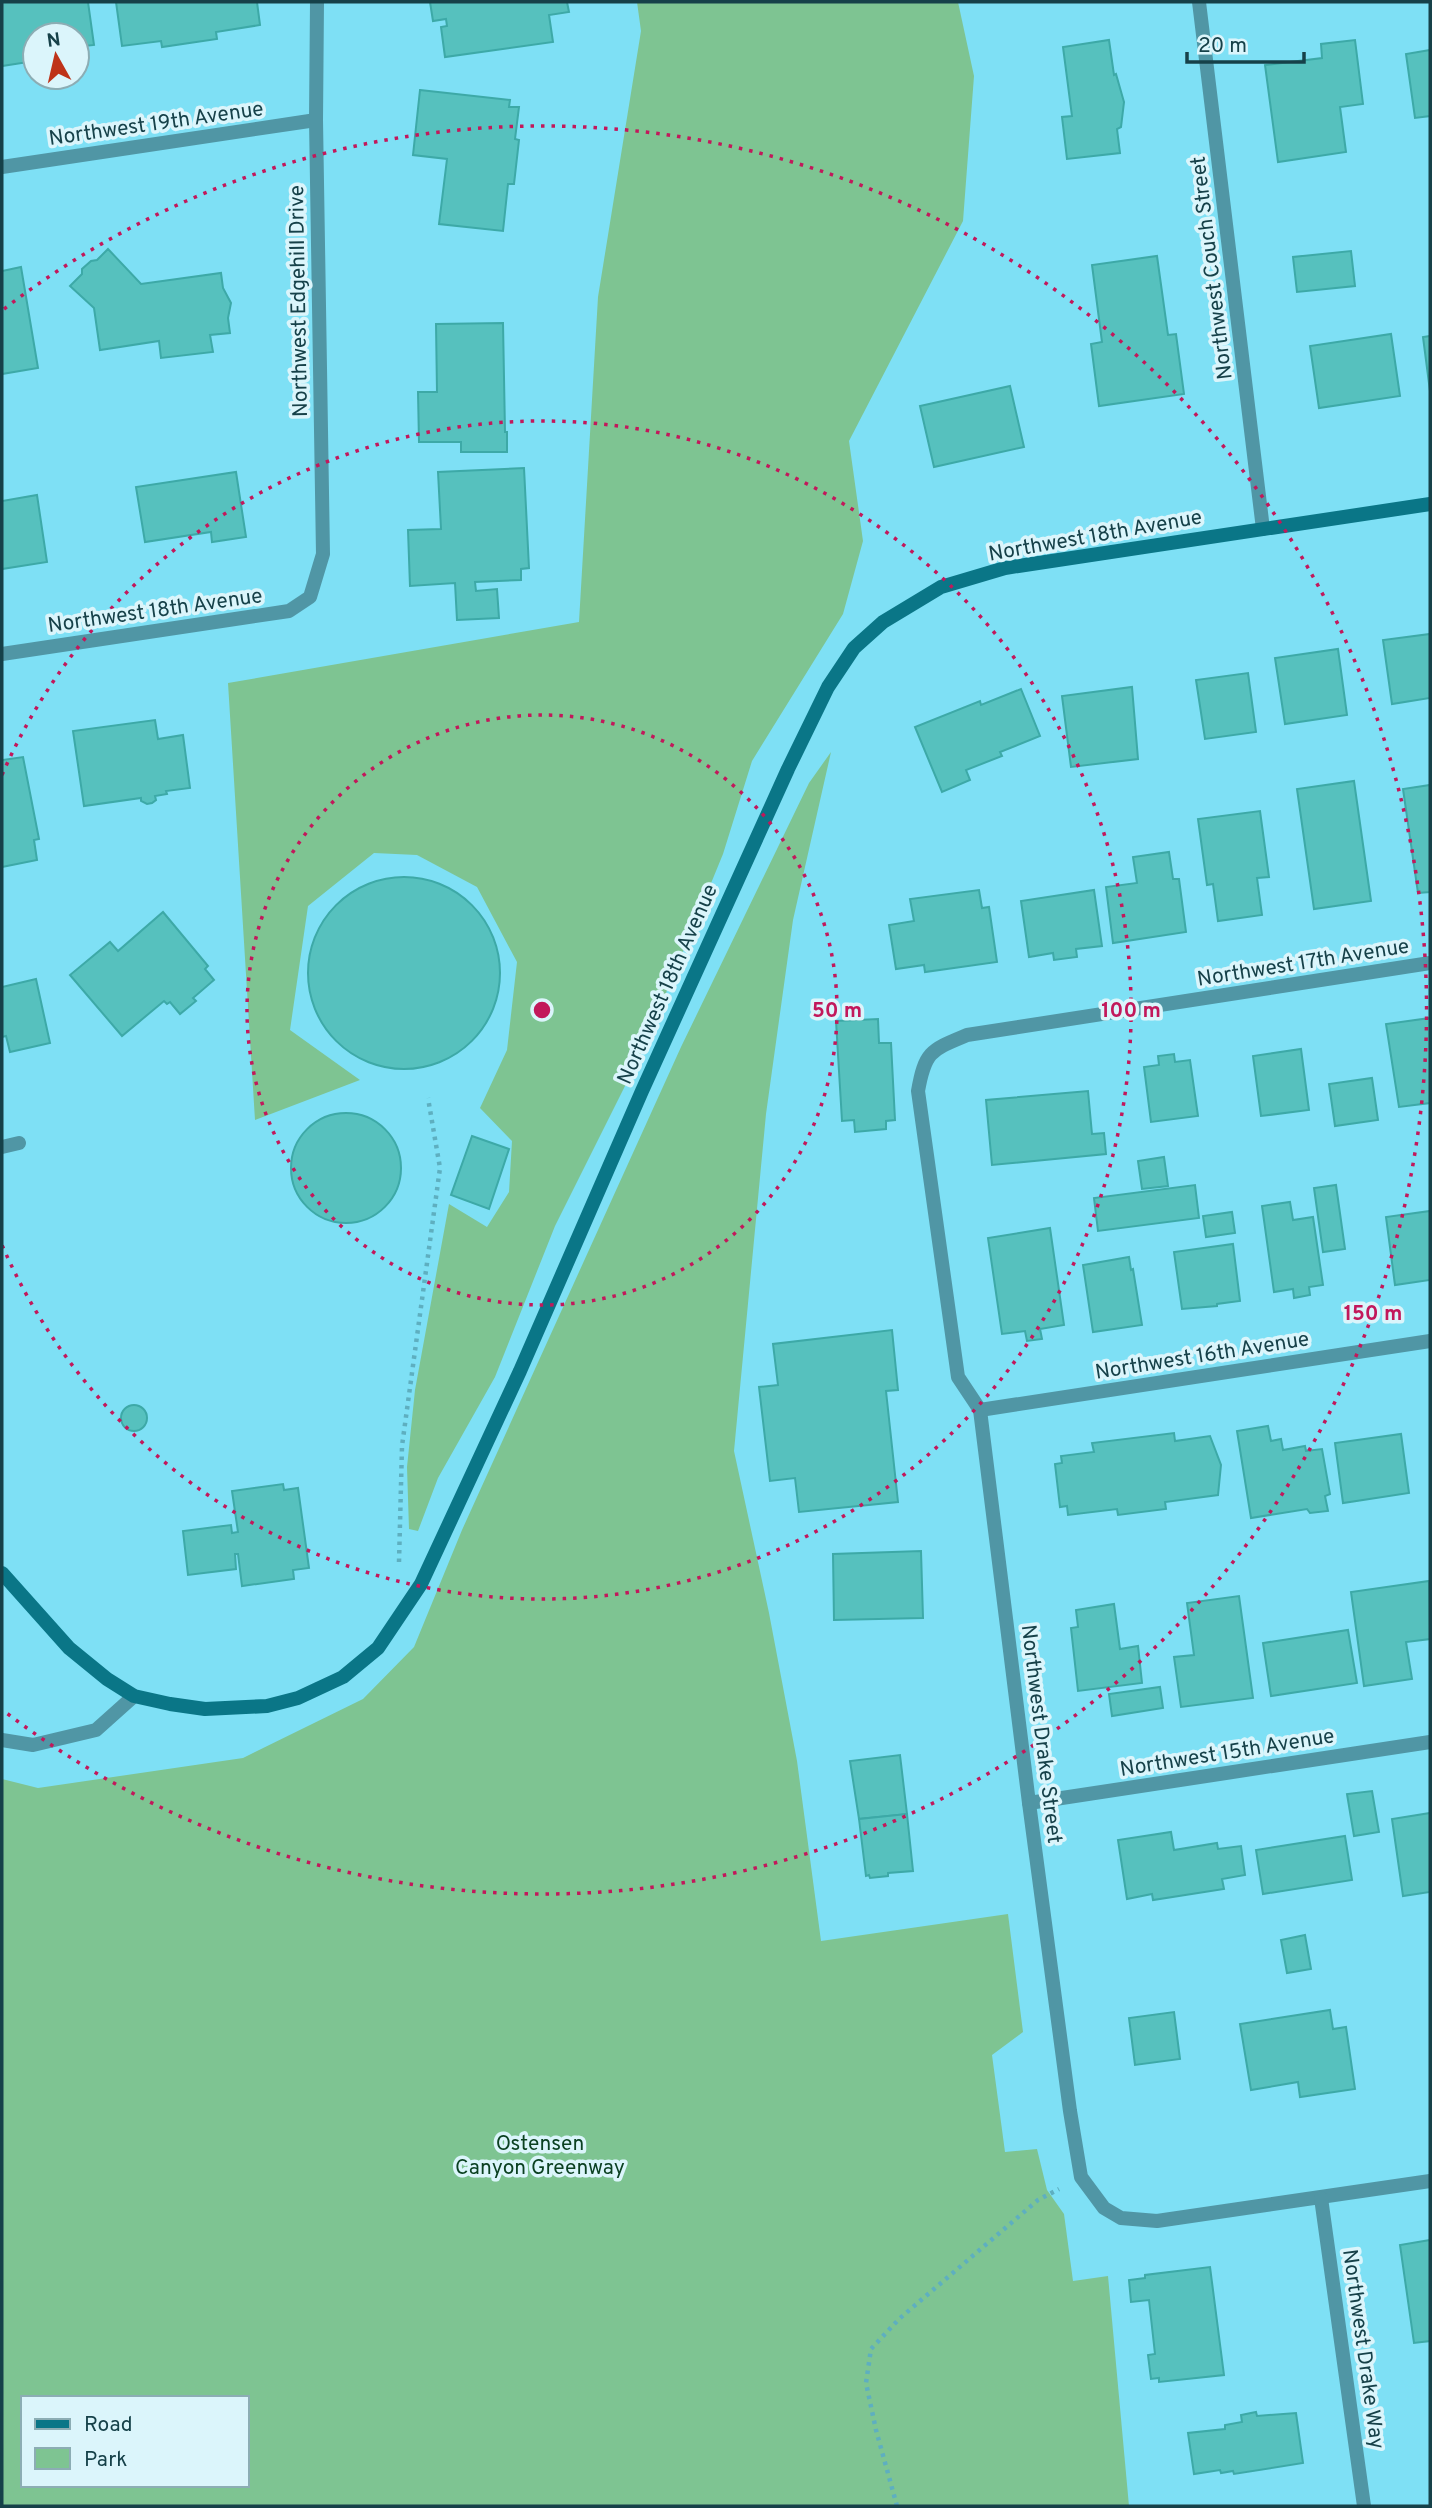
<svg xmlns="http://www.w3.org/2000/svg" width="1432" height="2508" font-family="Overpass,sans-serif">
<rect width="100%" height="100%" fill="#7ee0f5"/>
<g fill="#7ec492" fill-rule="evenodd">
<polygon points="637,2 958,2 974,76 963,221 849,441 863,541 843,614 752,761 723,854 641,1054 555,1226 495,1377 438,1478 418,1531 409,1529 407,1467 415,1390 449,1204 487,1227 509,1192 512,1141 480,1108 507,1050 517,962 477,887 417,855 374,853 308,906 290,1030 360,1080 255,1120 228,683 579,622 598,297 641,31"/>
<path d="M831,752L793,920L766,1114L734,1451L769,1613L797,1761L821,1941L1008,1914L1023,2032L992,2055L1005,2152L1037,2149L1047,2190L1064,2214L1073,2281L1108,2276L1129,2506H2V1779L38,1788L243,1758L363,1699L414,1647L462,1530L681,1047L809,783ZM23,2398H247V2485H23Z"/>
</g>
<g fill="#56c1be" stroke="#3da9a7" stroke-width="2">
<polygon points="2,2 88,2 94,45 77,47 77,35 35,35 35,61 2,66"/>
<polygon points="116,2 257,2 260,25 216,32 217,39 162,47 161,41 122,46"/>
<polygon points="430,2 567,2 569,12 549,15 553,42 445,57 441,27 447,26 446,19 433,21"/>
<polygon points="1109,40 1114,75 1116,74 1124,102 1121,127 1117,129 1120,153 1067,159 1062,117 1072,116 1063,47"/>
<polygon points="1355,40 1363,104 1340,107 1346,152 1278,162 1265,65 1322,58 1321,44"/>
<polygon points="1430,50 1430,116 1415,118 1406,54"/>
<polygon points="420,90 510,100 509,107 519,107 515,139 519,140 514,184 508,184 503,231 439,224 447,159 413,155"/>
<polygon points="108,249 141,284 221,273 223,288 231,303 228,318 230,333 210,335 213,352 161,358 159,341 100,350 94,308 70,286 82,274 82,269 91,261 97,260"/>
<polygon points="1351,251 1355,286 1297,292 1293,257"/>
<polygon points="1157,256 1168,335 1176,334 1184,394 1099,406 1091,344 1102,342 1092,265"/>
<polygon points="21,267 38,368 2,374 2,271"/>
<polygon points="503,323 505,432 507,432 507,452 461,452 461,442 419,442 418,392 437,392 436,324"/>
<polygon points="1391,334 1400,396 1319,408 1310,346"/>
<polygon points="1430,336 1430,391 1423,337"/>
<polygon points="1010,386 1024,447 934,467 920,406"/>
<polygon points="524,468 529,568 521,569 521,580 475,582 476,591 497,589 499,618 457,620 455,583 410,586 408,530 441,529 438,472"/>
<polygon points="236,472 246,537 212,542 211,532 145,542 136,487"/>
<polygon points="37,495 47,562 2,569 2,501"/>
<polygon points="1430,634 1430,698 1392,704 1383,640"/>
<polygon points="1338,649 1347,715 1285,724 1275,658"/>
<polygon points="1248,673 1256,732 1205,739 1196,680"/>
<polygon points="1132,687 1138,759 1071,767 1062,696"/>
<polygon points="1021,689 1040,736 1000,752 1002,756 966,770 970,780 942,792 915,727 980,701 981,705"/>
<polygon points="155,720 158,739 183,735 190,788 166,791 167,794 155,796 156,800 152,803 147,804 141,801 141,798 84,806 73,731"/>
<polygon points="23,757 39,839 34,840 37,860 2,867 2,760"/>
<polygon points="1354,781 1371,901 1314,909 1297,789"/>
<polygon points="1430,785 1430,892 1418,893 1403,789"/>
<polygon points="1260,811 1269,877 1257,878 1262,915 1218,921 1213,884 1207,885 1198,819"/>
<polygon points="1169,852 1173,879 1179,879 1186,932 1113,943 1106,887 1137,883 1133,857"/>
<circle cx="404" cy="973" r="96"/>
<polygon points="979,890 982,908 989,907 997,962 925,972 924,965 896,969 889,925 914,921 910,899"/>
<polygon points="1094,890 1102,946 1076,949 1077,957 1054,960 1053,953 1029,957 1021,901"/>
<polygon points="163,912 208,966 205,969 214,980 193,998 196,1001 180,1014 170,1002 167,1004 164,1001 122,1036 70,975 110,942 118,951"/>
<polygon points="36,979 50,1043 10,1052 6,1036 2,1037 2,987"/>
<polygon points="1430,1018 1430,1103 1399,1107 1386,1024"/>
<polygon points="878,1019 879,1043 891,1043 895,1120 886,1121 886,1129 855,1132 854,1120 842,1121 836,1021"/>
<polygon points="1301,1049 1309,1110 1261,1116 1253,1056"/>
<polygon points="1174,1054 1175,1062 1190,1060 1198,1116 1151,1122 1144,1067 1159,1065 1158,1056"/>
<polygon points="1372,1078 1378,1120 1335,1126 1329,1084"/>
<polygon points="1088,1091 1092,1134 1104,1133 1106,1154 992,1165 986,1100"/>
<circle cx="346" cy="1168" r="55"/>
<polygon points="472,1136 509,1149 489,1209 451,1195"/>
<polygon points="1164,1157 1168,1186 1142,1189 1138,1161"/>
<polygon points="1195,1185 1199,1218 1098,1231 1094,1198"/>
<polygon points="1336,1185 1345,1249 1323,1252 1314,1188"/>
<polygon points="1290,1202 1293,1220 1313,1217 1323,1285 1309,1287 1310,1295 1294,1298 1293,1289 1274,1292 1262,1206"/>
<polygon points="1430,1211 1430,1280 1395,1285 1386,1217"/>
<polygon points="1232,1212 1235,1233 1206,1237 1203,1216"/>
<polygon points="1050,1228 1064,1325 1040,1329 1042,1339 1027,1341 1025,1331 1002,1334 988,1238"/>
<polygon points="1233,1244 1240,1301 1217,1304 1217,1306 1182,1309 1174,1252"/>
<polygon points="1129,1257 1131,1270 1133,1269 1142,1325 1093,1332 1083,1265"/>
<polygon points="892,1330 898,1390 886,1391 898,1502 799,1512 795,1478 770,1481 759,1387 778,1385 773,1344"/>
<circle cx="134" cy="1418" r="13"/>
<polygon points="1268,1426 1271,1441 1281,1439 1283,1450 1305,1446 1306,1451 1322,1449 1330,1494 1325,1496 1328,1511 1310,1513 1307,1509 1251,1518 1237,1431"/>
<polygon points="1174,1433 1175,1441 1210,1436 1221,1465 1218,1495 1165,1502 1166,1509 1118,1515 1117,1509 1068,1515 1067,1506 1060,1507 1055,1464 1062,1463 1061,1456 1094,1452 1092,1443"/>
<polygon points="1401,1434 1409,1493 1343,1503 1335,1443"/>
<polygon points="283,1484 284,1490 298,1488 309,1568 293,1570 294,1579 242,1586 238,1554 235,1554 236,1569 188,1575 183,1531 231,1525 232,1533 238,1532 232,1491"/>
<polygon points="921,1551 923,1618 834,1620 833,1554"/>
<polygon points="1429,1581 1430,1639 1406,1642 1412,1679 1364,1686 1351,1592"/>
<polygon points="1239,1596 1253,1698 1181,1707 1174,1657 1194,1655 1187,1603"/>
<polygon points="1114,1604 1120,1649 1138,1646 1142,1683 1078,1691 1071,1628 1078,1627 1076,1610"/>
<polygon points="1348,1630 1357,1683 1271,1696 1263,1643"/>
<polygon points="1160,1687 1163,1708 1112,1716 1109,1694"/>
<polygon points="900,1755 907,1814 859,1819 850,1761"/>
<polygon points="1372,1791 1379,1832 1354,1836 1347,1794"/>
<polygon points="1430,1813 1430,1892 1403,1896 1392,1819"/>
<polygon points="907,1814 913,1871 888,1873 888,1876 870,1878 869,1875 866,1876 859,1819"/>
<polygon points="1171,1832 1174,1850 1217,1843 1218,1849 1241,1846 1245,1875 1222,1879 1224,1889 1153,1900 1152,1894 1127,1899 1118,1840"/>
<polygon points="1345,1836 1352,1880 1263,1894 1256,1850"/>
<polygon points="1305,1935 1311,1969 1287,1973 1281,1940"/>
<polygon points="1330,2010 1333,2029 1346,2027 1355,2089 1300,2097 1298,2082 1251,2090 1240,2024"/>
<polygon points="1174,2012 1180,2059 1135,2065 1129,2018"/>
<polygon points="1430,2240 1430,2341 1414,2343 1400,2245"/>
<polygon points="1210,2267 1224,2375 1159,2382 1159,2378 1151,2379 1148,2355 1155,2354 1149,2300 1131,2302 1129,2280 1145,2278 1145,2275"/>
<polygon points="1256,2412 1257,2416 1296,2413 1303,2463 1234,2474 1233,2471 1221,2473 1220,2470 1194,2474 1188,2433 1225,2429 1225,2425 1242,2422 1241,2415"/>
</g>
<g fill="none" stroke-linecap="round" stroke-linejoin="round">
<g stroke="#5eafc0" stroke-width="4.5" stroke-dasharray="3.5 5" stroke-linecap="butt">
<polyline points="399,1562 402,1446 440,1168 428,1098"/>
<polyline points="897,2506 876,2430 866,2383 871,2349 899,2319 1038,2200 1059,2189"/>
</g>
<g stroke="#5096a5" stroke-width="14">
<polyline points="1199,2 1263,529"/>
<polyline points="2,167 316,120"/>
<polyline points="2,654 289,611 310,597 323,554 316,120 317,2"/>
<path d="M1430,963L967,1035C931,1050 925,1051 918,1091L958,1377L980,1410L1029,1803L1070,2111L1081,2177L1104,2208L1121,2218L1157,2221L1430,2181"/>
<polyline points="2,1147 19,1143"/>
<polyline points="980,1410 1430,1341"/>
<polyline points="2,1740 33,1745 96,1730 134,1696"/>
<polyline points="1029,1803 1430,1742"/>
<polyline points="1321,2198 1364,2506"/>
</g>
<polyline stroke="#0a7687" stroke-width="14" points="2,1573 69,1648 107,1679 134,1696 170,1704 205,1709 267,1706 298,1698 343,1677 378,1648 421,1584 520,1371 642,1091 788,769 828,687 854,648 883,622 941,587 1005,568 1430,504"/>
</g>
<g fill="none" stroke="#c2185b" stroke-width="3.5" stroke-dasharray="3.5 7">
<circle cx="542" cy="1010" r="295"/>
<path d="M2 775A589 589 0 1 1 2 1245"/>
<path d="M4 309A884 884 0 1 1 4 1711"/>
</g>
<g text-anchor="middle" stroke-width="7" stroke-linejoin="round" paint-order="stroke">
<g font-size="21" fill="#164149" stroke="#dbf5fb">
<text transform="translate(156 123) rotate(-8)" y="7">Northwest 19th Avenue</text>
<text transform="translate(1211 268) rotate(-97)" y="7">Northwest Couch Street</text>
<text transform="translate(298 301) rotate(-91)" y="7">Northwest Edgehill Drive</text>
<text transform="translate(1095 535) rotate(-10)" y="7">Northwest 18th Avenue</text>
<text transform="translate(155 610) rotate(-8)" y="7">Northwest 18th Avenue</text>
<text transform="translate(1303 962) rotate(-9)" y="7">Northwest 17th Avenue</text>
<text transform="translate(667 984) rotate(-66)" y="7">Northwest 18th Avenue</text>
<text transform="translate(1202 1355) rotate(-9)" y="7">Northwest 16th Avenue</text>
<text transform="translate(1042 1734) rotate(83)" y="7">Northwest Drake Street</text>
<text transform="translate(1227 1752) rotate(-9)" y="7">Northwest 15th Avenue</text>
<text transform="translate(1364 2349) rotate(82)" y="7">Northwest Drake Way</text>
</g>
<g font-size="21" fill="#0b4121" stroke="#dbf5fb">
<text x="540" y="2150">Ostensen<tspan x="540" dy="24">Canyon Greenway</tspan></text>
</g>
</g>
<circle cx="542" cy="1010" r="10" fill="#c2185b" stroke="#dbf5fb" stroke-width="3.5"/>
<g font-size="21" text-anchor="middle" font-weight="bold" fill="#c2185b" stroke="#dbf5fb" stroke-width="7" stroke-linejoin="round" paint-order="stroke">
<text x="837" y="1017">50 m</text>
<text x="1131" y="1017">100 m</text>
<text x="1373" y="1320">150 m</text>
</g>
<rect width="1432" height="2508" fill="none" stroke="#164149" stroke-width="7"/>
<rect x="21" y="2396" width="228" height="91" fill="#dbf5fb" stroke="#8cadb4" stroke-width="2"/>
<rect x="35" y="2419" width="35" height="10" fill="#0a7687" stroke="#8cadb4" stroke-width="2"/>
<text x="84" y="2431" font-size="21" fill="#164149">Road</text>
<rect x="35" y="2448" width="35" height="21" fill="#7ec492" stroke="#8cadb4" stroke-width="2"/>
<text x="84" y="2466" font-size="21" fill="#164149">Park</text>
<g transform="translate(56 56) rotate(352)"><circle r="33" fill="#dbf5fb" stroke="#8cadb4" stroke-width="2"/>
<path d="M0-5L12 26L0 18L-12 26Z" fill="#be3319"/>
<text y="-10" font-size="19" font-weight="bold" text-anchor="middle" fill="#164149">N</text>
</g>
<path d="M1187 52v10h117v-10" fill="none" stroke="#164149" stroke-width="3.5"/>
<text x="1198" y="52" font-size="21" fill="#164149" stroke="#dbf5fb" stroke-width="5" paint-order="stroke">20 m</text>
</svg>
